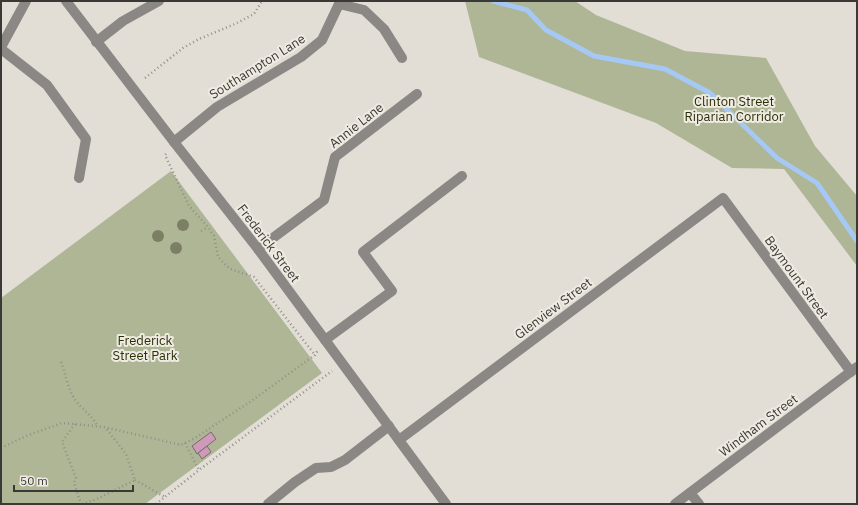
<svg xmlns="http://www.w3.org/2000/svg" width="858" height="505" font-family="'IBM Plex Sans',sans-serif">
<rect width="100%" height="100%" fill="#e2ded5"/>
<g fill="#aeb696">
<polygon points="465,1 575,1 596,15 685,51 766,58 815,146 857,196 857,266 784,169 732,168 656,123 479,57"/>
<polygon points="171,171 322,373 145,504 1,504 1,298"/>
</g>
<g fill="none" stroke-linecap="round" stroke-linejoin="round">
<polyline stroke="#a6c8f5" stroke-width="5" points="493,1 527,10 546,30 594,56 665,69 710,93 777,158 817,183 857,241"/>
</g>
<g fill="#ce9ab7" stroke="#746b6f">
<polygon points="211,432 216,439 197,454 192,446"/>
<polygon points="207,446 211,452 202,459 198,453"/>
</g>
<g fill="none" stroke-linecap="round" stroke-linejoin="round">
<g stroke="#928f89" stroke-width="2.5" stroke-dasharray="1 3" stroke-linecap="butt">
<polyline points="145,78 183,48 199,39 235,24 254,14 262,1"/>
<polyline points="166,154 165,155 189,206 208,227 214,236 218,257 230,269 254,277 315,355"/>
<polyline points="201,231 208,227"/>
<path d="M61,362C66,374 67,387 74,398C81,409 92,415 98,427"/>
<polyline points="75,424 62,442 76,478 74,483 81,504"/>
<polyline points="185,443 199,470 332,371"/>
<polyline points="1,448 26,436 62,423 104,427 181,445 195,438 250,402 315,355 318,350"/>
<polyline points="135,480 165,497"/>
<polyline points="82,504 97,499 135,480 126,454 105,427"/>
<polyline points="156,504 199,470"/>
</g>
<g stroke="#8b8784" stroke-width="10">
<polyline points="66,1 174,142 258,249 446,504"/>
<polyline points="339,4 364,10 384,29 402,58"/>
<polyline points="96,42 123,21 159,1"/>
<polyline points="1,47 26,1"/>
<polyline points="1,49 47,85 86,139 79,178"/>
<polyline points="174,142 217,107 301,57 322,40 339,4 339,1"/>
<polyline points="258,249 324,200 335,157 417,94"/>
<polyline points="325,340 392,291 363,252 462,176"/>
<polyline points="399,440 723,198 851,372"/>
<polyline points="690,493 699,504"/>
<polyline points="268,504 295,482 316,468 331,467 345,460 389,426"/>
<polyline points="675,504 857,367"/>
</g>
</g>
<g fill="#7d7f64">
<circle cx="183" cy="225" r="6"/>
<circle cx="158" cy="236" r="6"/>
<circle cx="176" cy="248" r="6"/>
</g>
<g text-anchor="middle" stroke-width="4" stroke-linejoin="round" paint-order="stroke">
<g font-size="13" fill="#3b3936" stroke="#efebe2">
<text transform="translate(257 66) rotate(-32)" y="5">Southampton Lane</text>
<text transform="translate(356 125) rotate(-38)" y="5">Annie Lane</text>
<text transform="translate(269 243) rotate(53)" y="5">Frederick Street</text>
<text transform="translate(797 277) rotate(54)" y="5">Baymount Street</text>
<text transform="translate(553 308) rotate(-37)" y="5">Glenview Street</text>
<text transform="translate(758 425) rotate(-37)" y="5">Windham Street</text>
</g>
<g font-size="13" fill="#2a3107" stroke="#efebe2">
<text x="734" y="106">Clinton Street<tspan x="734" dy="15">Riparian Corridor</tspan></text>
<text x="145" y="345">Frederick<tspan x="145" dy="15">Street Park</tspan></text>
</g>
</g>
<rect width="858" height="505" fill="none" stroke="#3b3936" stroke-width="4"/>
<path d="M14 485v6h119v-6" fill="none" stroke="#3b3936" stroke-width="2"/>
<text x="20" y="485" font-size="12" fill="#3b3936" stroke="#efebe2" stroke-width="3" paint-order="stroke">50 m</text>
</svg>
